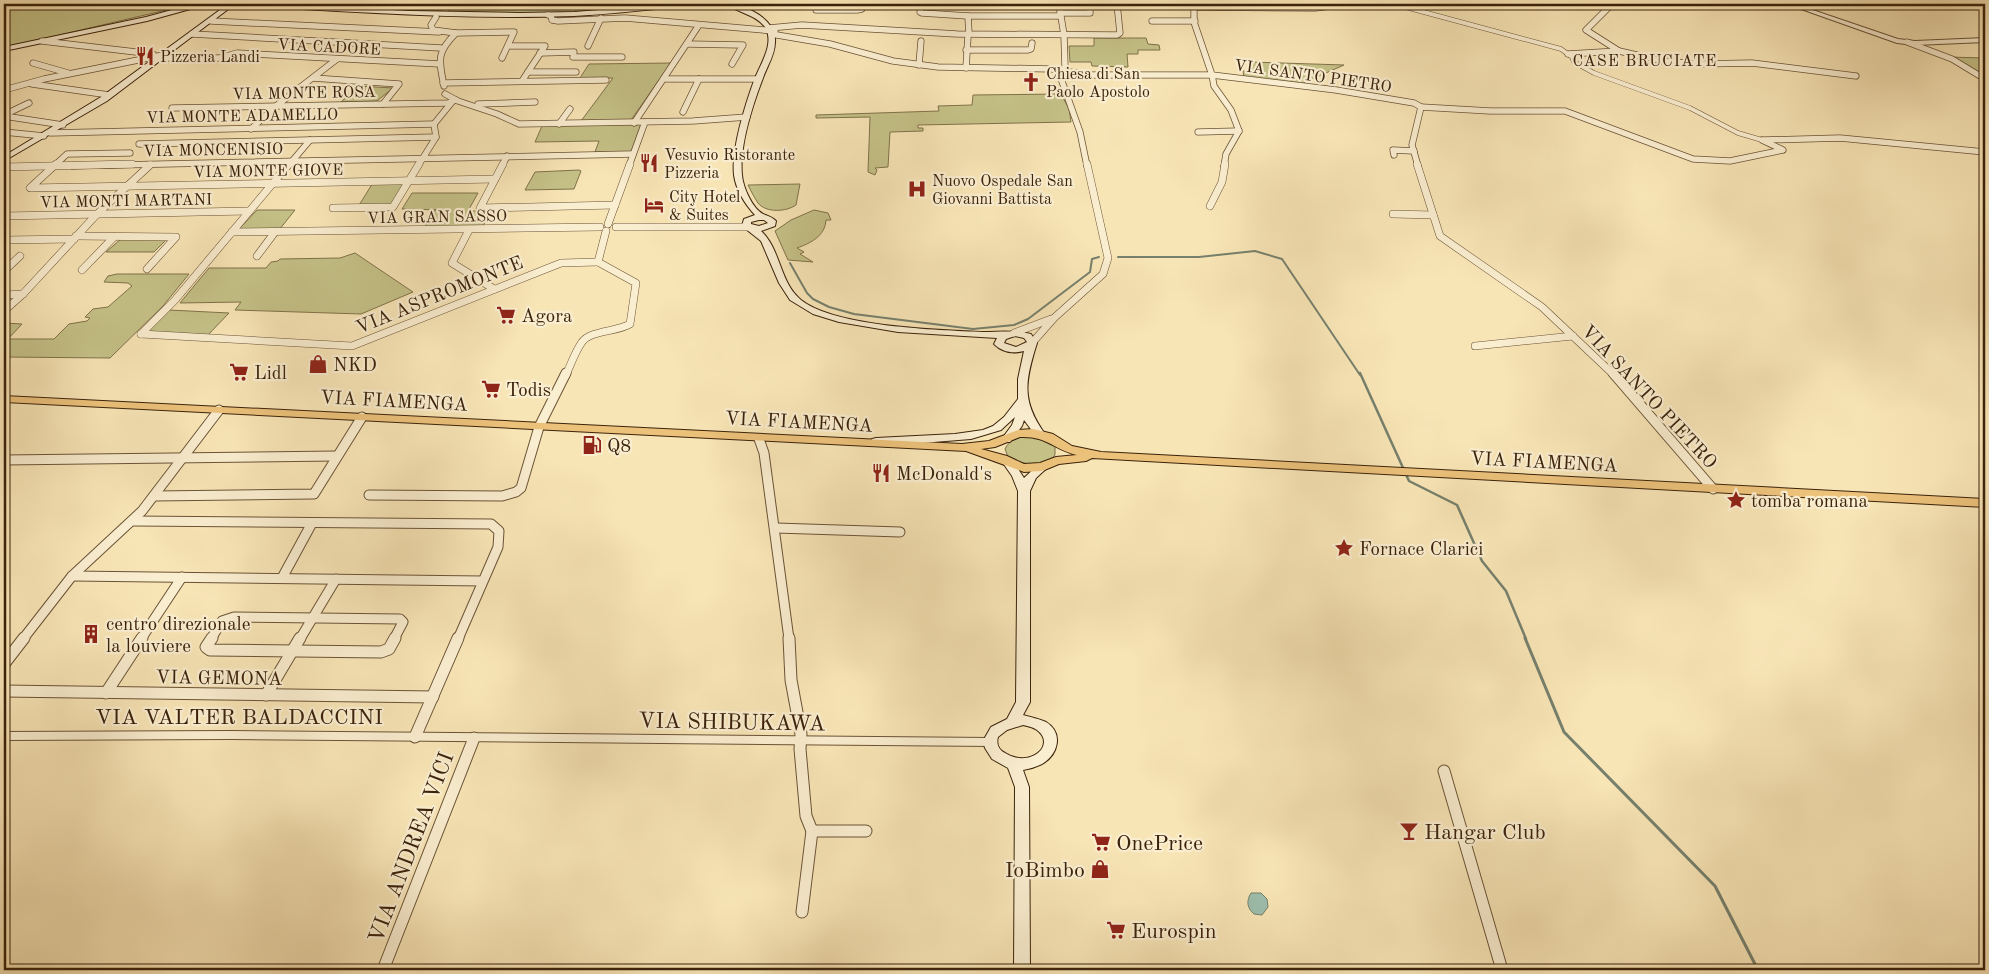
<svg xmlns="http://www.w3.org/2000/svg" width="1989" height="974" font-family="'Old Standard TT',serif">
<rect width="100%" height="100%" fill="#f8e5b6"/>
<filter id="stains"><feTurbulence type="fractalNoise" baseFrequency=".004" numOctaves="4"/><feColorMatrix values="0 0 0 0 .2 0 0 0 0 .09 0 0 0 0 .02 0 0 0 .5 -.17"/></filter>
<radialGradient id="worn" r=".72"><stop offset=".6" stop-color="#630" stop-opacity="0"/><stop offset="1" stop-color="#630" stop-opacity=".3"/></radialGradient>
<g fill="#c5c288" stroke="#80724a">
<polygon points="4,4 192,4 4,48"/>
<polygon points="277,4 448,4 441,12"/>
<path d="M456,4H666C594,15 520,13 447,12Z"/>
<polygon points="1094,38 1146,38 1148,44 1159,45 1160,50 1138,50 1138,54 1127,54 1128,67 1092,66 1091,62 1070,62 1069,46 1094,46"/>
<polygon points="1948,57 1985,58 1985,73 1976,73"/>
<polygon points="1250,62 1344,65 1301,84 1244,78 1243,71 1249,71"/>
<polygon points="671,63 631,120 581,121 613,78 580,78 589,64"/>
<polygon points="358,86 393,88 377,101 341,102"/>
<polygon points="1061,94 1069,109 1071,122 918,125 918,128 923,128 923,131 890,132 888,167 875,168 877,170 875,175 868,172 870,117 816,118 816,115 939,111 938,106 972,105 973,95"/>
<polygon points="641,124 631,152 595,152 599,141 535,142 542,126"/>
<polygon points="579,170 581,171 574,189 525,190 535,172"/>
<polygon points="374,181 409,181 393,207 358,207"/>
<path d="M800,184L796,205C786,212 766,213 758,203C754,197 751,191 748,185Z"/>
<polygon points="412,193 478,193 468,211 492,211 482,227 425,228 431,211 447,210 402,209"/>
<polygon points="257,210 295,210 279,230 246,231 240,228"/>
<path d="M814,210L828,213L831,220H826C825,236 811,243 797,248L804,252L800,254L813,262L788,260L775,231L791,220Z"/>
<polygon points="121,239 166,240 154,252 106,252"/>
<polygon points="355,253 413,292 361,314 235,310 241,302 180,303 209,268 266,268 271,262 278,261 280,259 340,258"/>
<polygon points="117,274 189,274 163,306 110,358 4,357 4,323 22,324 8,339 54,339 69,324 87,321 90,318 85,317 93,309 108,307 132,286 128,283 104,282 108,276"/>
<polygon points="169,310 229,313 207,336 152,333 148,331"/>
<path d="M1027,436L1051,442L1055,446V455C1042,470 1023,464 1008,457L1005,449C1009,440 1018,437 1027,436Z"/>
</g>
<path fill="#9dbfae" stroke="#76806d" d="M1251,893H1261L1267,899L1268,907L1262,915L1254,914C1247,908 1246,901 1251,893Z"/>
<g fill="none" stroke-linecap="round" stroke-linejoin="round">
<g stroke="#76806d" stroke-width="2">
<polyline points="1118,257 1199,257 1255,251 1282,259 1360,375"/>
<polyline points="790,263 807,293 813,299 829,307 854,314 973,329 1014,325 1028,319 1090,272 1092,259 1099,257"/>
</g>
<polyline stroke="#76806d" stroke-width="2.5" points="1360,373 1409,481 1457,505 1482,561 1506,591 1526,639"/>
<polyline stroke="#76806d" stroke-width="3" points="1525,638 1564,732 1715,886 1758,970"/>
<path fill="#9dbfae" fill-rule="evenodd" d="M401,4H626C610,16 436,8 405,7Z"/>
<g stroke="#6a5336" stroke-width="5">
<polyline id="pedestrian" points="1394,4 1561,49 1572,57 1574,62 1594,73 1690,108 1738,133 1762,140"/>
</g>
<g stroke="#6a5336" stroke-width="7">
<g id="minor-far3">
<polyline points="921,4 920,12 922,13 968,16"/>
<polyline points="1059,4 1064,35 1065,67 1059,73 1080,132 1087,166"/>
<polyline points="1194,4 1194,22 1212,75 1336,90 1414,103 1421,107 1412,145 1418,166"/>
<polyline points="1612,4 1586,30 1619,51 1663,61 1699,64 1752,63 1856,76"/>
<polyline points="1090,6 1117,6"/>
<polyline points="1193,7 1315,8 1346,4"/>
<polyline points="816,10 857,10 862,9 864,4"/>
<polyline points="1060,13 1090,13 1090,6 1087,4"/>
<polyline points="548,15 551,16 552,20 558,21 625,18 775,31"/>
<path d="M436,17L431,25L433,30L456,33C436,53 439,60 444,86"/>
<polyline points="211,21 439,32"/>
<polyline points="1152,21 1195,21"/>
<polyline points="769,28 802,25 957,34 1117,35 1120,33 1117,4"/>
<polyline points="456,33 514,32 502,58"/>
<polyline points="192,34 441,48"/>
<polyline points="771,34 830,44 893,61 938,67 1052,69 1088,75 1212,75 1214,86 1231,110 1239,131 1226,154 1224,166"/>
<polyline points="969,34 968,16 1060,16"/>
<polyline points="42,41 153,54"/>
<polyline points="1907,42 1952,59 1985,79"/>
<polyline points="687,44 743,45 732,64"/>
<polyline points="508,46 545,46 522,81"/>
<polyline points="588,46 601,18"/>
<polyline points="966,50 1028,50 1031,49 1032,43"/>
<polyline points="540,53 574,52 573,57 622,57"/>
<polyline points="1568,54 1619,51"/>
<polyline points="158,58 220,58 237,53 440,64"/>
<polyline points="33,63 68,73"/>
<polyline points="919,65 921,41"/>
<polyline points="966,68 968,36"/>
<polyline points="528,72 576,72"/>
<polyline points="313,78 399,84 383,104"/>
<polyline points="664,79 758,79"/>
<polyline points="443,83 606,80"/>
<polyline points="32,84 109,95"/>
<polyline points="4,90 44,79 163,55"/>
<polyline points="445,94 458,101 497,114 519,124 693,121 747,117"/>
<polyline points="478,104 535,102"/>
<polyline points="1421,107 1490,111 1565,111 1693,159 1730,161 1783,150 1762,140"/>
<polyline points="172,108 448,103 456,100"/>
<polyline points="683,112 699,79"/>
<polyline points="4,115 29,103"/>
<polyline points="4,116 63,125"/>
<polyline points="634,123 699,25"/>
<polyline points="559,124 570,109"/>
<polyline points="251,129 276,106 337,59"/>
<polyline points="4,132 44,136"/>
<polyline points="1198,132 1239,131"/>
<polyline points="50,133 434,124"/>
<polyline points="1764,140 1840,138 1985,152"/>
<polyline points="139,144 436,137"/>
<polyline points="1394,155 1393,150 1414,151"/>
<polyline points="54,166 67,154 130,153"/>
<polyline points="72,166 633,154"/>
<polyline points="288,166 310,140"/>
<polyline points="418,166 436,137 434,124 452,102"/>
<polyline points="502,166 507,156"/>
<polyline points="629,166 645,122"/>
</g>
</g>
<g stroke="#6a5336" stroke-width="8">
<g id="minor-far2">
<polyline points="56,164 30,188 495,179"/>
<polyline points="503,164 480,208 615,205"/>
<polyline points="1417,164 1440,236 1542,307 1614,375"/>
<polyline points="4,167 132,164"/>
<polyline points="1210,206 1222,182 1225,164"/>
<polyline points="333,208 393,207 419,164"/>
<polyline points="1393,214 1433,215"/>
<polyline points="4,216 248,211"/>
<polyline points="608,224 630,164"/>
<polyline points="616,227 748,227"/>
<polyline points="469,230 452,263 494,289"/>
<polyline points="232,232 600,227"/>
<polyline points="76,236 176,237 147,269"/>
<polyline points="4,240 74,239"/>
<polyline points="257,256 275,232"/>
<polyline points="82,270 114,237"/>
<polyline points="4,271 20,256"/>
<polyline points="4,295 23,294"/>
<polyline points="4,311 23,294 97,214 150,165"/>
<polyline points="1014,333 1051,319"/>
<polyline points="141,334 352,346 561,263 598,262"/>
<polyline points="141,334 175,300 289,164"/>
<polyline points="1032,343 1054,318 1103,274 1108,258 1087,164"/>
<polyline points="1475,346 1573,336"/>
<path d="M566,375C571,364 575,352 582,342C591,330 617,332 630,324L636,283L598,262L606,231"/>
</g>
</g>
<g stroke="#6a5336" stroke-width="11">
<g id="minor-far1">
<polyline points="1613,373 1713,489"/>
<polyline points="759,439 764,453 789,639"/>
<polyline points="4,460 337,456"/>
<polyline points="369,495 502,496 516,492 521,488 539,427 566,373"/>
<polyline points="154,496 314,494 362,417"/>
<polyline points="133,521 491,524 499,531 498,547 458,639"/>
<polyline points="776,528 900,532"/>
<polyline points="72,576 482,581"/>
<polyline points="282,578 312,523"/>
<polyline points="23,639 72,576 142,511 219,410"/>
<polyline points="141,639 182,577"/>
<polyline points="211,639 222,621 234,617 400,619 403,622 394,639"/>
<polyline points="300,639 336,579"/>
</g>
</g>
<g stroke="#6a5336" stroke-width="13">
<g id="minor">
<polyline points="212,638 206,647 210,650 381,652 389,649 395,638"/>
<polyline points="789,638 791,680 801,734 800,749 806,816 812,831 802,912"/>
<polyline points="4,664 24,638"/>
<polyline points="4,691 433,697"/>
<polyline points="106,693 142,638"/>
<polyline points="266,695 300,638"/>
<polyline points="415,737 458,638"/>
<polyline points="1444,771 1502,970"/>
<polyline points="812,831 866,831"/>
<polyline points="383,970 474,738"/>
</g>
</g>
<g stroke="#6a5336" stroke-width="2">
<g id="tertiary">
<polygon points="1787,4 1795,4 1898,39 1915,41 1985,38 1985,42 1915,45 1897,43"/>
<polygon points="231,731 991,738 995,739 997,742 995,745 991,746 231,739 4,740 4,732"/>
</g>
</g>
<g stroke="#3b220b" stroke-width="2">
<g id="secondary">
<polygon points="194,4 221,4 218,6 194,8 147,21 4,51 4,47 146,17"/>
<polygon points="228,4 235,4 107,101 4,161 4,156 101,97"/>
<path d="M245,4H276L411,11L520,13L575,12L669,4H686L683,6C647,10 610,14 574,16C465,20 356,12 248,6Z"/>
<path d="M726,4C745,3 777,20 775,42C775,55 767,66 763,78C753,104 739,147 742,175C743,187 752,208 763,214C768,216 772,217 776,221L775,226L761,231C781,249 779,282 801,300C835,327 938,330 983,332C1000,332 1015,330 1031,334L1037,343C1025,381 1021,401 1045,434L1044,436H1036L1024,420L1022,426L1010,442H1002L1001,440L1012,425L1015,417L1001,430L971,439L921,443H872L871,441L872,439L876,438L955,434L983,430L993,426L1004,417L1018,399V379L1024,351C1013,354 1002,352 994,344L997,338L898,332L839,322L813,314L790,300L779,283L761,241L742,226L744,219L755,215C745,204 736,190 734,175C731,149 746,102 755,78C761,63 775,43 765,27C755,14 738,13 726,4ZM759,220H764L768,223L759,226L751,224V222ZM1015,336L1024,338L1027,342L1016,347L1004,343L1006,339Z"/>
<path d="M1009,460L1013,461L1024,478L1038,465H1046L1048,467L1036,478L1030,491V702L1023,715C1030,717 1040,719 1046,722C1064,733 1058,755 1042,764C1036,767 1029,769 1023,770L1029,787L1030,970H1014L1015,787L1008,768L992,759L985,748L983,741L991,727L1007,719L1016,702L1018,491L1012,476L1003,463ZM1023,725C1027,726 1033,727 1037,730C1057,745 1030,769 1005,753C999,750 996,744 998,737L1007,730Z"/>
</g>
</g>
<g stroke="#3b220b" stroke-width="2">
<path id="primary" d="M4,396L962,444L989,441L1018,430L1033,429L1053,434L1072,446L1101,452L1985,499V507L1092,458L1086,461L1059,464L1042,471L1024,472L966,451L4,402ZM1020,437C1048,436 1052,449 1077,455L1056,457L1040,463L1024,464L1007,456L981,449L995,447Z"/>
</g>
<use href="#pedestrian" stroke="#faeed0" stroke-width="4"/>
<use href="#minor-far3" stroke="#faeed0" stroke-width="5.5"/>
<use href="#minor-far2" stroke="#faeed0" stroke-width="7"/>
<use href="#minor-far1" stroke="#faeed0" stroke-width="9"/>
<use href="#minor" stroke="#faeed0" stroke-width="11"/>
<use href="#tertiary" fill="#faeed0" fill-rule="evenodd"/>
<use href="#secondary" fill="#faeed0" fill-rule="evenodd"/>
<use href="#primary" fill="#ecc27b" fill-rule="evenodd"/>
</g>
<defs>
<g id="restaurant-bare" transform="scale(1.5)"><path d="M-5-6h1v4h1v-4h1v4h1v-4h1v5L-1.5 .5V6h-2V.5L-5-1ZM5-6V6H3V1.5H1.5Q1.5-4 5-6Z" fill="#8f2418" stroke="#faeed0" stroke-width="2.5" paint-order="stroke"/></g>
<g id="church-bare" transform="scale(1.5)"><path d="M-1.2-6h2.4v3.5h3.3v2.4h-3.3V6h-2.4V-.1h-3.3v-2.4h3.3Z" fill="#8f2418" stroke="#faeed0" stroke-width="2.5" paint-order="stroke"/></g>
<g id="hospital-bare" transform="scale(1.5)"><path d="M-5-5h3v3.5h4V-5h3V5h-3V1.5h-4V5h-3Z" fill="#8f2418" stroke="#faeed0" stroke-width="2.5" paint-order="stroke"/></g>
<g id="hotel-bare" transform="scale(1.5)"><path d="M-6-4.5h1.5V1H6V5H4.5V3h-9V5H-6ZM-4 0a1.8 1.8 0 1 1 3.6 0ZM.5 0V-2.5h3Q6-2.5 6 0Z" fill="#8f2418" stroke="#faeed0" stroke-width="2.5" paint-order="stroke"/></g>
<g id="supermarket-bare" transform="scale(1.5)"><path d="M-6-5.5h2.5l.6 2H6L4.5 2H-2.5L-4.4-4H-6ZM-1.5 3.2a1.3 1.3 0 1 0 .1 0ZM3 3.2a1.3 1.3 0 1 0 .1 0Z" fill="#8f2418" stroke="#faeed0" stroke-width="2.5" paint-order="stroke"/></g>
<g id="shop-bare" transform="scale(1.5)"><path d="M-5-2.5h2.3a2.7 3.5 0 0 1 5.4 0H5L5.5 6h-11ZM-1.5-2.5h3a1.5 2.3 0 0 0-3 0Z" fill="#8f2418" stroke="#faeed0" stroke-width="2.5" paint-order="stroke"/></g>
<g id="fuel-bare" transform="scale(1.5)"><path d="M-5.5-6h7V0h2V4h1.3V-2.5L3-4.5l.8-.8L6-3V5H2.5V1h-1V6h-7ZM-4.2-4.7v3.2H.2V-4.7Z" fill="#8f2418" stroke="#faeed0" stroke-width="2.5" paint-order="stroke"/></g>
<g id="sight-bare" transform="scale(1.5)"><path d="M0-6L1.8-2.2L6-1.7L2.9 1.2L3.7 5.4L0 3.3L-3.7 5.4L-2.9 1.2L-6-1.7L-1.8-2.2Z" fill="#8f2418" stroke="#faeed0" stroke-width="2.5" paint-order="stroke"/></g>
<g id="building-bare" transform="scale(1.5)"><path d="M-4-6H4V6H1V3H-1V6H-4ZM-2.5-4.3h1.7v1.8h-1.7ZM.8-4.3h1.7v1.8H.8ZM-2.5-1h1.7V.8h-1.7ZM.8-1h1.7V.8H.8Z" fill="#8f2418" stroke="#faeed0" stroke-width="2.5" paint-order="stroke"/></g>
<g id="bar-bare" transform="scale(1.5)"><path d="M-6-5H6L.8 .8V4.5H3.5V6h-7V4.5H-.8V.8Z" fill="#8f2418" stroke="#faeed0" stroke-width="2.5" paint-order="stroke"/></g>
</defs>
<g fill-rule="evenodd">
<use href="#restaurant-bare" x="145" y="56"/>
<use href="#church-bare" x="1031" y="82"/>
<use href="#restaurant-bare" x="649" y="163"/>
<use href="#hospital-bare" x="917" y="189"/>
<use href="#hotel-bare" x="654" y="205"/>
<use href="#supermarket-bare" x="506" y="315"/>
<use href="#shop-bare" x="318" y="364"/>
<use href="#supermarket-bare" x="239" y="372"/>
<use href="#supermarket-bare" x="491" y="389"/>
<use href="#fuel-bare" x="592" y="445"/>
<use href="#restaurant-bare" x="881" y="473"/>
<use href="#sight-bare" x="1736" y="500"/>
<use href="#sight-bare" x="1344" y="548"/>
<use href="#building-bare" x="91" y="634"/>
<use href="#bar-bare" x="1409" y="831"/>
<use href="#supermarket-bare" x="1101" y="842"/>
<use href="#shop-bare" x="1100" y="869"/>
<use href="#supermarket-bare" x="1116" y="930"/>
</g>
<g text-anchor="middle" stroke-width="4.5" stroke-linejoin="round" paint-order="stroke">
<g font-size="16" fill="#3b220b" stroke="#faeed0">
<text transform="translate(329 46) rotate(3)" y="6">VIA CADORE</text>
<text transform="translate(1313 75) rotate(8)" y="6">VIA SANTO PIETRO</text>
<text transform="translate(304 92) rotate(-1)" y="6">VIA MONTE ROSA</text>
<text transform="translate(242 115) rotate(-1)" y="6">VIA MONTE ADAMELLO</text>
<text transform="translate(213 149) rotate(-1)" y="6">VIA MONCENISIO</text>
<text transform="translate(268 170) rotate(-1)" y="6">VIA MONTE GIOVE</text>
<text transform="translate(126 200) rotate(-1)" y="6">VIA MONTI MARTANI</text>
<text transform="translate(437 216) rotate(-1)" y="6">VIA GRAN SASSO</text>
</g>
<g font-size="16" fill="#3b220b" stroke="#faeed0" text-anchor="start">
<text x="160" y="62">Pizzeria Landi</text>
<text x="1046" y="79">Chiesa di San<tspan x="1046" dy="18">Paolo Apostolo</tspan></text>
<text x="664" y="160">Vesuvio Ristorante<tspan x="664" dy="18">Pizzeria</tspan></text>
<text x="932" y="186">Nuovo Ospedale San<tspan x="932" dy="18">Giovanni Battista</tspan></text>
<text x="669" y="202">City Hotel<tspan x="669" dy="18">&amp; Suites</tspan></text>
</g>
<g font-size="16" letter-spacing="1" fill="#3b220b" stroke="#faeed0">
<text x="1645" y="66">CASE BRUCIATE</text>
</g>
<g font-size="19" fill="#3b220b" stroke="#faeed0">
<text transform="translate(439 294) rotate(-22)" y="7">VIA ASPROMONTE</text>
<text transform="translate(1650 396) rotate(47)" y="7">VIA SANTO PIETRO</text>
<text transform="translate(394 400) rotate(3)" y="7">VIA FIAMENGA</text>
<text transform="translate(799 421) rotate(3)" y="7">VIA FIAMENGA</text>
<text transform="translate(1544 461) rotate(3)" y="7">VIA FIAMENGA</text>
<text transform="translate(219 677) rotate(1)" y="7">VIA GEMONA</text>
</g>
<g font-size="19" fill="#3b220b" stroke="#faeed0" text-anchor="start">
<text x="521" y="322">Agora</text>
<text x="333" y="371">NKD</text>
<text x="254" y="379">Lidl</text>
<text x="506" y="396">Todis</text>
<text x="607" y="452">Q8</text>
<text x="896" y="480">McDonald's</text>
<text x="1751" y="507">tomba romana</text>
<text x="1359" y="555">Fornace Clarici</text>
<text x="106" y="630">centro direzionale<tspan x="106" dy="22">la louviere</tspan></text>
</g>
<g font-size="22" fill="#3b220b" stroke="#faeed0">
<text x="239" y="724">VIA VALTER BALDACCINI</text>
<text transform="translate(732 721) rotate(1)" y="8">VIA SHIBUKAWA</text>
<text transform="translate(410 847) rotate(-69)" y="8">VIA ANDREA VICI</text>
</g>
<g font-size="22" fill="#3b220b" stroke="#faeed0" text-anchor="start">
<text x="1424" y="839">Hangar Club</text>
<text x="1116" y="850">OnePrice</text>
<text x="1085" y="877" text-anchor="end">IoBimbo</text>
<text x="1131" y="938">Eurospin</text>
</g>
</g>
<rect width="1989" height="974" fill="none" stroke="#f8e5b6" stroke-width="20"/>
<rect x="5" y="5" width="1979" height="964" fill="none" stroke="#3b220b" stroke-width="2.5"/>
<rect x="10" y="10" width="1969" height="954" fill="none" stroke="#3b220b"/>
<rect width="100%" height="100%" filter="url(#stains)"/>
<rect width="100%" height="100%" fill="url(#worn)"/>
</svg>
